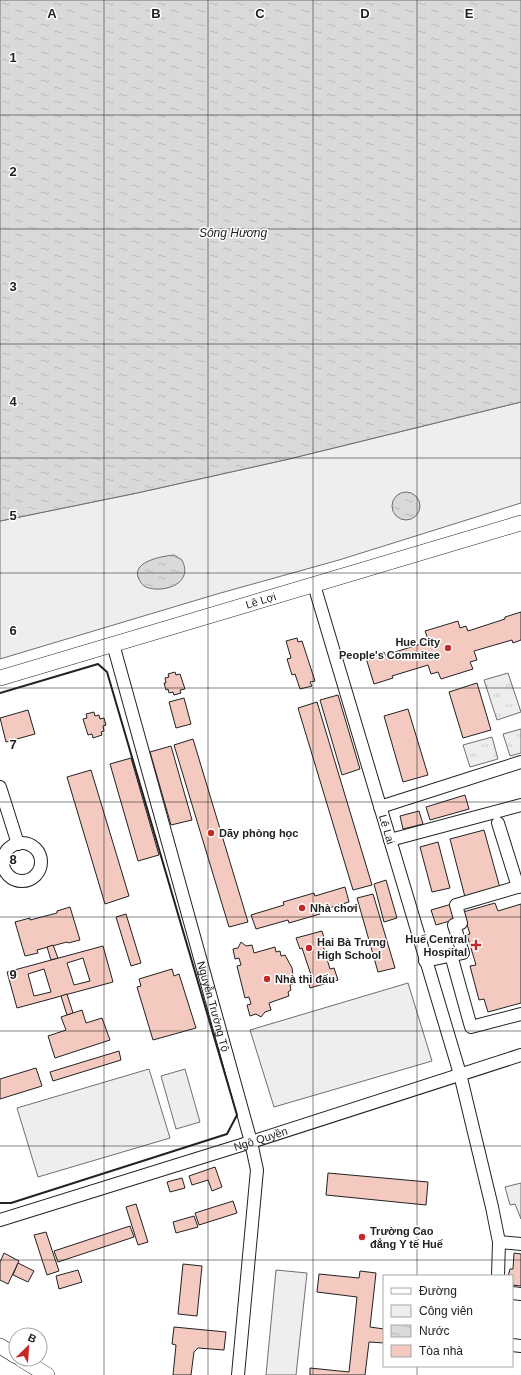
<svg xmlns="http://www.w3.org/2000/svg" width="521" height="1375" font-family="Arial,sans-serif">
<defs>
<pattern id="grass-tufts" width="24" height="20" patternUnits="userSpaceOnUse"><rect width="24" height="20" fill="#eee"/><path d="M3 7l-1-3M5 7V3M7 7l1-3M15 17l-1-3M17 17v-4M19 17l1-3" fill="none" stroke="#ccc"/></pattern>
<pattern id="water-ripples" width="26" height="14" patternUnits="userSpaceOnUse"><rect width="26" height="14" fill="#d9d9d9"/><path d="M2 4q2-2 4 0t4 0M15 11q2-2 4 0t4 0" fill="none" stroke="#bababa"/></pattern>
</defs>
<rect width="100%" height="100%" fill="#fff"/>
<g fill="url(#grass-tufts)" stroke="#6f6f6f">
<polygon points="508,673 521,712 497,720 484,680"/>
<polygon points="521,729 521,753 510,756 503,734"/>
<polygon points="492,737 498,759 470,767 463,745"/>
</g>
<g fill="#eee" stroke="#6f6f6f">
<polygon points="521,402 521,503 339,560 217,594 0,659 0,521 137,493 289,459"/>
<polygon points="408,983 432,1061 274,1107 250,1030"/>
<polygon points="149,1069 170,1138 38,1177 17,1108"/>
<polygon points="185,1069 200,1122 176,1129 161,1076"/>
<polygon points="276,1270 307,1273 296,1375 266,1375"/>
</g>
<polygon fill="#ededed" stroke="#6f6f6f" points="521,1183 521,1219 515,1204 510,1205 505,1187"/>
<g fill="url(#water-ripples)" stroke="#6f6f6f">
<polygon points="0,0 521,0 521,402 289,459 137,493 0,521"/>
<circle cx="406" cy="506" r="14"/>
<path d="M174,555L182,560C184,564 186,570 184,575C180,588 158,592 146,587C142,585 140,582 138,577C133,561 163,556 174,555Z"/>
</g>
<g fill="#f3c9c0" stroke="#222" fill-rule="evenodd">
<polygon points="521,612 521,640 513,643 512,640 474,651 477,660 470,662 473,669 441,679 438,672 431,674 428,665 392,676 393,678 374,684 366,658 384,652 385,655 421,644 421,641 428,639 425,631 458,621 460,628 466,626 468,631 505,619 505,617"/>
<polygon points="297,638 298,642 302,641 315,681 310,682 312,686 300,689 295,674 292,675 287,659 291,658 286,641"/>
<polygon points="175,672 176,675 180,674 185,689 180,690 181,693 174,695 173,692 169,693 168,689 166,690 164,683 166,683 165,678 169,677 168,674"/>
<polygon points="477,683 491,730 463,738 449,692"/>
<polygon points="338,695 360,769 342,775 320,700"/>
<polygon points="184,698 191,724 176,728 169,702"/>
<polygon points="317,702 372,885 353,890 298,708"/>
<polygon points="408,709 428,775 403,782 384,716"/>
<polygon points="28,710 35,734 6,742 0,718"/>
<polygon points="94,712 95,716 99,715 100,719 104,718 106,725 103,726 104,731 101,732 102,735 93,738 92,734 88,735 83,719 87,718 86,714"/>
<polygon points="193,739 248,922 229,927 174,745"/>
<polygon points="171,746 192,820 171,825 150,752"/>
<polygon points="131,758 159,855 138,861 110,764"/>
<polygon points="91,770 129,896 105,904 67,777"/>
<polygon points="465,795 469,809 430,820 426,807"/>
<polygon points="419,811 423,824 403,829 400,816"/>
<polygon points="484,830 500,888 465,897 450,839"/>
<polygon points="438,842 450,888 432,892 420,847"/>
<polygon points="386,880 397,918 384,922 374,884"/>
<polygon points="345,887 349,902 319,911 320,914 289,923 288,920 256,929 251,915 284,905 283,902 314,893 315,896"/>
<polygon points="373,894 395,968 378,972 357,898"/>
<polygon points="495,903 498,911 521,904 521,1003 488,1012 484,999 479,1000 470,966 476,965 467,935 470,934 463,912"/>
<polygon points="452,904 457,919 436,925 431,910"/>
<polygon points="70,907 80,940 68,943 67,942 37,950 38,953 25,956 15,922 30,918 30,920 57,913 57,911"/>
<polygon points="126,914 141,963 131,966 116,917"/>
<polygon points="322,931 325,941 322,942 330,969 334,968 338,980 310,988 307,976 311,975 302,948 300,949 296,938"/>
<polygon points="241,942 246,946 252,945 254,953 275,947 276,952 280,951 281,956 285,955 292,968 294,983 290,985 291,990 288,992 289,996 269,1003 271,1010 265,1012 261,1017 256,1014 250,1016 247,1005 251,1004 249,997 245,998 237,966 241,965 239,958 235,959 233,949 238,948"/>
<polygon points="53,945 58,958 51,960 47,947"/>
<path d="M103,946L113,982L17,1008L7,972ZM83,958L90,981L74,985L67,963ZM44,969L51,992L34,996L28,974Z"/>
<polygon points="172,969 174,976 179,974 196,1028 153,1040 137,987 141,986 139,979"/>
<polygon points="67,994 73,1013 67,1015 61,996"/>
<polygon points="82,1010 86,1023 102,1018 110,1040 55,1058 48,1036 66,1030 61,1017"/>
<polygon points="119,1051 121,1060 53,1081 50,1072"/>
<polygon points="36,1068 42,1086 0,1099 0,1079"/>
<polygon points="215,1167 222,1187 212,1191 208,1180 192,1185 189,1176"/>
<polygon points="328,1173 428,1182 426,1205 326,1195"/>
<polygon points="182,1178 185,1188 170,1192 167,1182"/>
<polygon points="233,1201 237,1213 199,1225 195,1213"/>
<polygon points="136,1204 148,1242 138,1245 126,1207"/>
<polygon points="194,1216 198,1227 176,1233 173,1222"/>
<polygon points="130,1226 134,1237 58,1262 54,1251"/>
<polygon points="46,1232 59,1271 47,1275 34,1235"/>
<polygon points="4,1253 19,1261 8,1284 0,1280 0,1262"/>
<polygon points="514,1253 521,1254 521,1286 512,1285 512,1276 508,1276 510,1269 513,1269"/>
<polygon points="18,1263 34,1271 28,1282 13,1275"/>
<polygon points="183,1264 202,1266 197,1316 178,1314"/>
<polygon points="78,1270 82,1282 59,1289 56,1276"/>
<polygon points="360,1271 376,1273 370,1327 384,1329 384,1343 369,1342 365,1375 310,1375 310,1368 349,1372 357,1297 317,1292 319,1274 359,1278"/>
<polygon points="174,1327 226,1332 224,1350 198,1348 194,1352 191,1375 173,1375 176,1345 172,1344"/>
</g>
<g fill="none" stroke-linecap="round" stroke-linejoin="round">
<g stroke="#222" stroke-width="14">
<g id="minor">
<path id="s1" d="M314,585L460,1074L492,1207L499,1242L498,1276"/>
<path id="s2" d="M113,644L251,1142L257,1170L238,1375"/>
<polyline points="0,787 18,844"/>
<polyline points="380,807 521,762"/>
<polyline points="498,823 518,887"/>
<polyline points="390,840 521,805"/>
<circle cx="22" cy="862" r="19"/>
<polyline points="451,955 471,1027 521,1014"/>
<polyline points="425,961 463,953 454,925 461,923 456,905 521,886"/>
<path id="s3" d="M0,1220L251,1142L521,1055"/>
<polyline points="499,1242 521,1244"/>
<polyline points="512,1293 521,1294"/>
<polyline points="512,1345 521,1346"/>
</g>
</g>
<g stroke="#222" stroke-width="16">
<g id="major">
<path id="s4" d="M0,678L521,523"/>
<polyline points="0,1346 16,1356"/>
<polyline points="21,1359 47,1375"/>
</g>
</g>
<use href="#minor" stroke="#fff" stroke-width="12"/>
<use href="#major" stroke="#fff" stroke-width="15"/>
<polyline stroke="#222" stroke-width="2" points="0,693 98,664 107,672 237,1115 227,1134 11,1203 0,1203"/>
</g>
<path fill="none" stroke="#222" stroke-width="1" stroke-opacity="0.55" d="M104,0V1375M208,0V1375M313,0V1375M417,0V1276M0,115H521M0,229H521M0,344H521M0,458H521M0,573H521M0,688H521M0,802H521M0,917H521M0,1031H521M0,1146H521M0,1260H521M417,1366V1375"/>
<g fill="#c62828" stroke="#fff" stroke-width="1.5">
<circle cx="448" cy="648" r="4"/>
<circle cx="211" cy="833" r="4"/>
<circle cx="302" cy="908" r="4"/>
<path d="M474 939h4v4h4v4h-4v4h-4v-4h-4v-4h4z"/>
<circle cx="309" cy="948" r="4"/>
<circle cx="267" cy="979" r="4"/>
<circle cx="362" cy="1237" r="4"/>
</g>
<g text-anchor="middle" stroke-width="3" stroke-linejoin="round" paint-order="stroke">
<g font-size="11" fill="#222" stroke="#fff">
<text dy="4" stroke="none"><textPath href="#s4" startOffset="272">Lê Lợi</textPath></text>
<text dy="4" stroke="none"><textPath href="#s1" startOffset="255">Lê Lai</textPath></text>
<text dy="4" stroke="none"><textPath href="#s2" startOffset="376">Nguyễn Trường Tộ</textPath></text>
<text dy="4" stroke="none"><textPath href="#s3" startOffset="273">Ngô Quyền</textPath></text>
</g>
<g font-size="11" font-weight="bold" fill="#222" stroke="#fff" text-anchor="start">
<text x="440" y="646" text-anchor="end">Hue City<tspan x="440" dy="13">People's Commitee</tspan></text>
<text x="219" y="837">Dãy phòng học</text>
<text x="310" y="912">Nhà chơi</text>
<text x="467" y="943" text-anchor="end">Huế Central<tspan x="467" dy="13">Hospital</tspan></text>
<text x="317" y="946">Hai Bà Trưng<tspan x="317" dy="13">High School</tspan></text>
<text x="275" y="983">Nhà thi đấu</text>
<text x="370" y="1235">Trường Cao<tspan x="370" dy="13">đẳng Y tế Huế</tspan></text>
</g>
<g font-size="12" font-style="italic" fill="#222" stroke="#fff">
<text x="233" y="237">Sông Hương</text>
</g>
</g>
<g font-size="13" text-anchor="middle" font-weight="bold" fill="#222" stroke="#fff" stroke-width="3" stroke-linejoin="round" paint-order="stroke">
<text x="52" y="18">A</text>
<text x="156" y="18">B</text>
<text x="260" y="18">C</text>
<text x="365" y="18">D</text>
<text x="469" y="18">E</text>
<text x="13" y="62">1</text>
<text x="13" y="176">2</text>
<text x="13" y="291">3</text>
<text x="13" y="406">4</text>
<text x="13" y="520">5</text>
<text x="13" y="635">6</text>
<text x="13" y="749">7</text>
<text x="13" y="864">8</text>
<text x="13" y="979">9</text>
</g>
<rect x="383" y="1275" width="130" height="92" fill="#ffffff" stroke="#a7a7a7"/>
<rect x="391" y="1288" width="20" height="6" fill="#ffffff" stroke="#a7a7a7"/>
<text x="419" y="1295" font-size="12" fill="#222222">Đường</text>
<rect x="391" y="1305" width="20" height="12" fill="#eeeeee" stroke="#a7a7a7"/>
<text x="419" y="1315" font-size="12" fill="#222222">Công viên</text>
<rect x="391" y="1325" width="20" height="12" fill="url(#water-ripples)" stroke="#a7a7a7"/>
<text x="419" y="1335" font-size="12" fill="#222222">Nước</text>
<rect x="391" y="1345" width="20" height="12" fill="#f3c9c0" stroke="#a7a7a7"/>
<text x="419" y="1355" font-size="12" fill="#222222">Tòa nhà</text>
<g transform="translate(28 1347) rotate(25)"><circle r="19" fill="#ffffff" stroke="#a7a7a7"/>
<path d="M0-3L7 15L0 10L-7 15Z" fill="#c62828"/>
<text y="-6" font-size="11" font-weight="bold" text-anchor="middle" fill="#222222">B</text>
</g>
</svg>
